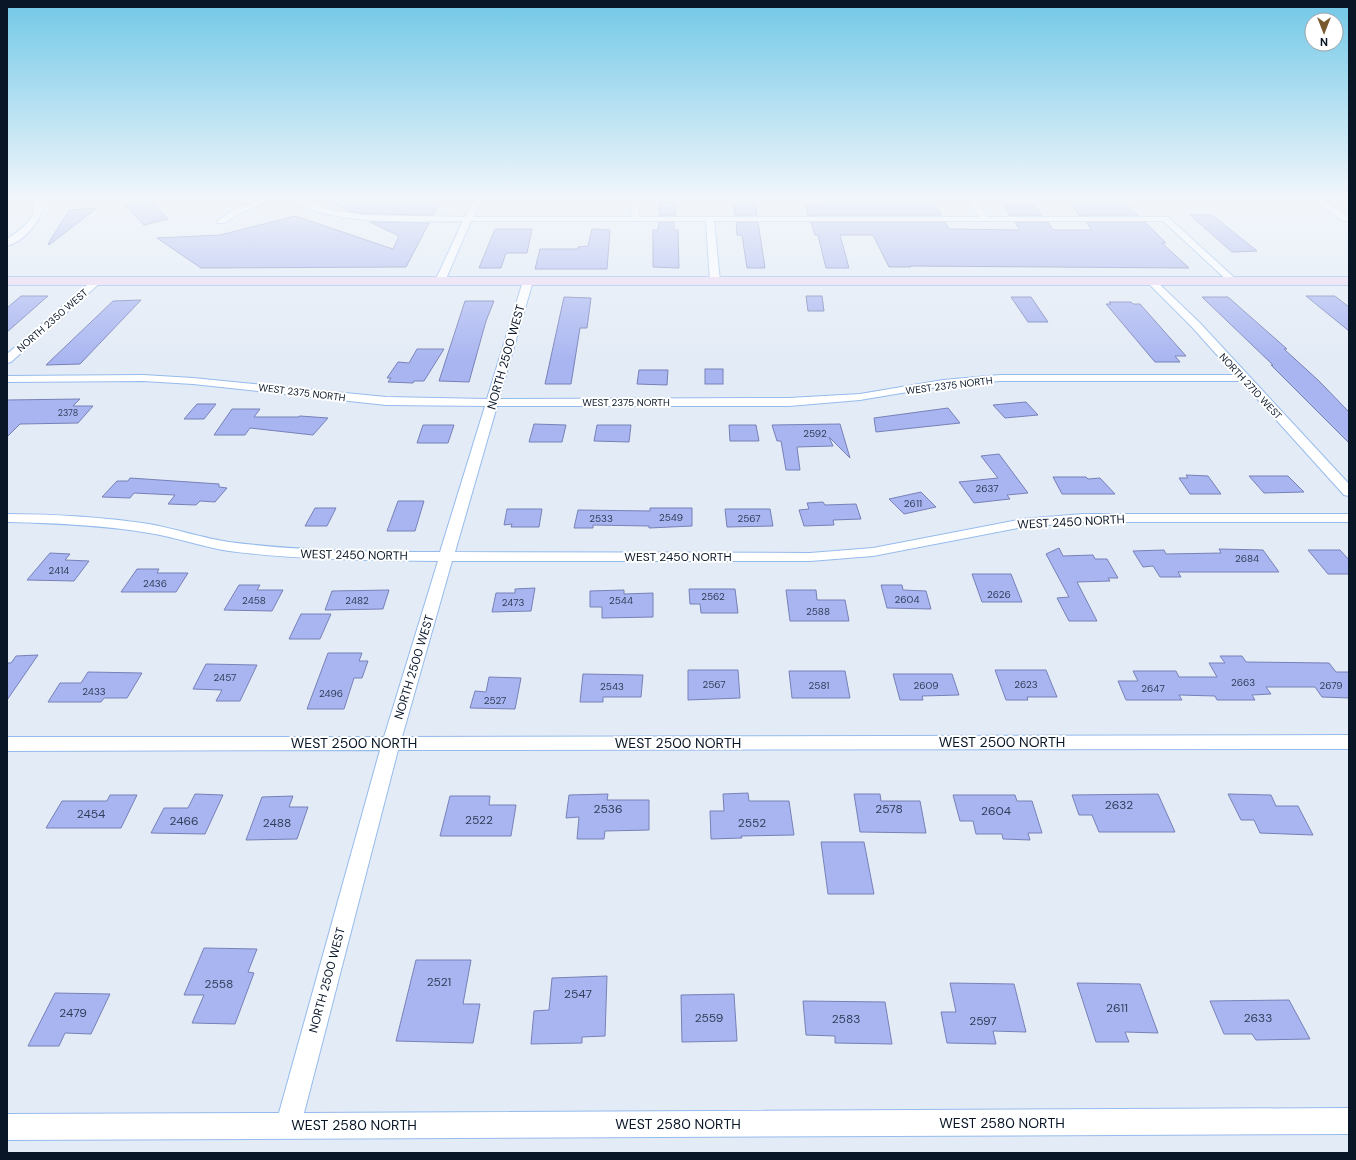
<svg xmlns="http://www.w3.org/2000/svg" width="1356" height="1160" font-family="'DM Sans',sans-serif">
<rect width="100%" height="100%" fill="#e3ebf6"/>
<g fill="#a9b5f1" stroke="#7781b7">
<polygon points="324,198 422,198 419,204 439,204 433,215 365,214 349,211"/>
<polygon points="149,199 168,219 144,225 124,204"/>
<polygon points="660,202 676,203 675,216 659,216"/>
<polygon points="739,202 755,202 757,216 735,216 734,206 740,206"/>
<polygon points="826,203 935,204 941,216 808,216 805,205 826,205"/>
<polygon points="1070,204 1126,204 1138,216 1080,216"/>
<polygon points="1003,205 1035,205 1042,216 1010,216"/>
<polygon points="97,208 49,245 48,244 69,210"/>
<polygon points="1190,215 1212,215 1257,251 1232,252"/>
<polygon points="295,216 393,249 399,236 370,222 429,223 406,267 201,268 157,238 220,235"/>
<polygon points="659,222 674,222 674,230 678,230 679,268 653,267 653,230 658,230"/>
<polygon points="736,222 758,222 765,268 747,268 742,235 737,235"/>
<polygon points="811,222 945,222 949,229 1020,230 1015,222 1048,222 1053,230 1092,230 1086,222 1145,222 1166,243 1162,243 1189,268 910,266 911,267 889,267 873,235 840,235 849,268 826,268 818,235 815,235"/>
<polygon points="495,229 532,229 527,253 506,253 501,268 479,268"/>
<polygon points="592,229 610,230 607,269 535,269 540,249 578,249 578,247 588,246"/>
<polygon points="21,296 48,296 7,332 7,308"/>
<polygon points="806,296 822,296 824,311 808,311"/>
<polygon points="1306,296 1335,296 1349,307 1349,331"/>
<polygon points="564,297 591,298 587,328 580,328 571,384 545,384"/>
<polygon points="1011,297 1031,297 1048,322 1028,322"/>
<polygon points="1202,297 1228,297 1287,349 1284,349 1319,381 1349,412 1349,443 1271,365 1273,365"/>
<polygon points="141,300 80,364 46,365 113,301"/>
<polygon points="465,301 494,301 486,321 469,382 439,381"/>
<polygon points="1109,302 1131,302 1133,304 1140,304 1186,356 1175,356 1180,362 1155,362 1106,304 1111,304"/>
<polygon points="417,349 444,349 424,381 414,381 413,383 388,382 391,378 387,378 398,362 409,363"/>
<rect x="705" y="369" width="18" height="15"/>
<polygon points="639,370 668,370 667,385 637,384"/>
<polygon points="80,399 73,406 93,406 78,423 20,424 7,437 7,400"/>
<polygon points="1026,402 1038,415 1005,418 993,405"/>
<polygon points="197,404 216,404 204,419 184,419"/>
<polygon points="948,408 960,423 876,432 874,418"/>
<polygon points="232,409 260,409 254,417 298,417 300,416 328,418 313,435 250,428 245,435 214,435"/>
<polygon points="534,424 566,425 562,442 529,442"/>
<polygon points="840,424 850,458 829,437 833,446 797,447 800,470 786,470 781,441 777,441 772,425"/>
<polygon points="423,425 454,425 448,443 417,443"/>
<polygon points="597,425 631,425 629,442 594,441"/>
<polygon points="729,425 756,425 759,441 730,441"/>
<polygon points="999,454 1028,493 1007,495 1010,499 974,503 959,482 998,478 981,456"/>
<polygon points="1186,475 1208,476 1221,494 1190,494 1179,478 1188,478"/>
<polygon points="1249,476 1288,476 1304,492 1264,493"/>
<polygon points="1053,477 1086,477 1088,479 1100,478 1115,494 1062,494"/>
<polygon points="130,478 219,484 219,487 227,488 215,502 200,501 196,505 168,504 175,495 134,493 130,498 102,497 117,481 128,481"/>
<polygon points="921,492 936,507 904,514 889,499"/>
<polygon points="398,501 424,501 415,531 387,531"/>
<polygon points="823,502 825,505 856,504 861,519 833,520 834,525 804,526 799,510 809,509 807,503"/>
<polygon points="315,508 336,508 327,526 305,526"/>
<polygon points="650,508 692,508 692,526 649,528 649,526 593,525 593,528 574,528 578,510 650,511"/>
<polygon points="507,509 542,509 539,527 511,527 512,524 504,525"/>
<polygon points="725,509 770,509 773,526 727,527"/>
<polygon points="1059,548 1063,556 1093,555 1095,559 1107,559 1118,578 1108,578 1110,581 1077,582 1097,621 1069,621 1057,598 1069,597 1046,554"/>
<polygon points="1219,549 1263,550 1279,572 1178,572 1181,577 1160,577 1153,566 1143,567 1133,551 1164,550 1166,554 1221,553"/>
<polygon points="1308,550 1340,550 1349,560 1349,574 1328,574"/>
<polygon points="50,553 70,554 65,560 89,561 74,581 27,580"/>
<polygon points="137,569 159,569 157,573 188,573 176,592 121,592"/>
<polygon points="972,574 1011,574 1022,602 982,602"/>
<polygon points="239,585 260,585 257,590 283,590 272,611 224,610"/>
<polygon points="881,585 902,585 903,590 926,591 931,609 887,608"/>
<polygon points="535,588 531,611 492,612 496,593 515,593 515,589"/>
<polygon points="689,589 735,589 738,613 701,613 700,604 690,604"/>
<polygon points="389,590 383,609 325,610 332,591"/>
<polygon points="624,590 624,594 653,593 653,617 602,618 602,607 590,607 590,591"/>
<polygon points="786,590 816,590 817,600 845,600 849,621 790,621"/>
<polygon points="301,614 331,614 320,639 289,639"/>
<polygon points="328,653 362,653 359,661 368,661 362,678 354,678 344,709 307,709"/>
<polygon points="38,655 7,700 7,663 11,663 16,656"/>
<polygon points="1220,656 1242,656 1246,662 1329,663 1336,672 1349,672 1349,698 1322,697 1315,687 1266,687 1271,694 1252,695 1255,700 1217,700 1215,696 1179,695 1182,700 1126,700 1118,681 1138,681 1133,671 1176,671 1179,677 1217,677 1209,663 1225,663"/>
<polygon points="206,664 257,665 240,701 216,701 222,690 193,689"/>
<polygon points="688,670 738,670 740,698 688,700"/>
<polygon points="995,670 1046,670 1057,697 1027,697 1028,700 1006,700"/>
<polygon points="789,671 845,671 850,698 792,698"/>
<polygon points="88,672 142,673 127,698 104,698 101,702 48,702 60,683 81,683"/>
<polygon points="583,674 643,675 641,697 603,697 603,702 580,702"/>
<polygon points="893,674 952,674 959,695 922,696 923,700 900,700"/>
<polygon points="489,677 521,678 515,709 470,708 475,691 486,692"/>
<polygon points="748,793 749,801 789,801 794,835 741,836 742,838 711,839 710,811 724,811 723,794"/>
<polygon points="195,794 223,795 205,834 151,833 164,808 188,808"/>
<polygon points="608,794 607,800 649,800 649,830 605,831 604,839 577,839 579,817 566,818 569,795"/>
<polygon points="854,794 880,794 881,801 920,801 926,833 860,832"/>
<polygon points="1158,794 1175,832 1099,832 1092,815 1079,815 1072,795"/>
<polygon points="1228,794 1271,795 1276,806 1298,806 1313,835 1260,833 1254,820 1241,820"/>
<polygon points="110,795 137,795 121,828 46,828 62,801 107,801"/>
<polygon points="953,795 1015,795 1017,801 1032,801 1042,833 1028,833 1030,840 1003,839 1002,834 976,834 973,821 960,821"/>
<polygon points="293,796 289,807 308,807 297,839 246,840 262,797"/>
<polygon points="450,796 490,796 489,805 516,805 511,836 440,836"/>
<polygon points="821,842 864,842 874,894 828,894"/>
<polygon points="204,948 257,949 248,972 254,973 235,1024 192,1023 204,995 184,995"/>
<polygon points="416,960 471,960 463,1004 480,1004 473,1043 396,1041"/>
<polygon points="607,976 605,1036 582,1037 582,1043 531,1044 534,1011 549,1010 552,978"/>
<polygon points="950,983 1014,984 1026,1032 993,1031 996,1044 947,1043 941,1012 956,1012"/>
<polygon points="1077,983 1140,984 1158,1033 1125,1032 1129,1042 1096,1042"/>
<polygon points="55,993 110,994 91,1034 65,1033 59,1046 28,1046"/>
<polygon points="734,994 737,1041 682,1042 681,995"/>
<polygon points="1289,1000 1310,1039 1256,1040 1252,1034 1224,1034 1210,1001"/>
<polygon points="803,1001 885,1002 892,1044 835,1043 835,1036 806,1035"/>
</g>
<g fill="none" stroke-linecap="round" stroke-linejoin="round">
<g stroke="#95bbed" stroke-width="2">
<g id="street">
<path d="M33,198H41L42,200L79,198L43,205C42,221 23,242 7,246V239C22,229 39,218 33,198Z"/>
<polygon points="265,198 277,198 241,213 224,223 218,223 217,221 235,209"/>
<path d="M290,198H301L331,210L365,215L465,217L474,198H482L474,217H631L632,198H640L639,217H979L967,198H975L987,217H1168L1238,281L1233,284L1230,283L1163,221H714L720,281L715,284L710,281L706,221H471L445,281L440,284L435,281L463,221C421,221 323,227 290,198Z"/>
<polygon points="1311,198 1321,198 1349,217 1349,221 1343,221"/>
<polygon points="97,278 102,281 100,283 11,362 7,363 7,354 94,279"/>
<path d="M528,278L533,281L499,399L789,398L860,394L943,380L1000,375H1235L1191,326L1146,281L1151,278L1154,279L1199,322L1349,484V496L1344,495L1241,381H1000L943,386L860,400L789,406H497L455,552L810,553L873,548L1023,519L1083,514H1349V522H1083L1023,527L873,556L810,561H452L402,737L1349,735V749L398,750L304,1113L1349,1108V1134L7,1140V1114L279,1113L380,750L7,751V737H384L438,561C368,560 298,560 229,551C202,547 176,537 149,533C102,525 55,523 7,522V514C54,514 102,517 149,524C176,529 202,538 229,542C299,551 370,552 440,552L485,406L386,405L193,384L143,381L7,382V376L143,375L193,378L386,397L487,399L523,281Z"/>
</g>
</g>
<g stroke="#95bbed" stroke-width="2">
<rect id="secondary" x="7" y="277" width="1342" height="8"/>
</g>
<use href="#street" fill="#fff" fill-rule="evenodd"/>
<use href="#secondary" fill="#ebd9f3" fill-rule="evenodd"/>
</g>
<linearGradient id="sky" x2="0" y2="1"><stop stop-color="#71c8e7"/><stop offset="0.55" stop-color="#f2f6fb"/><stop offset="1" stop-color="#f2f6fb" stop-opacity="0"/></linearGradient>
<rect width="1356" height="361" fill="url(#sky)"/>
<g text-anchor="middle" stroke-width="4" stroke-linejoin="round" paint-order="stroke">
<g font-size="9" fill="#303e5a">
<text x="68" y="416">2378</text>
</g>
<g font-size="10" fill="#081628" stroke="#fff">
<text transform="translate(52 320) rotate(-41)" y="4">NORTH 2350 WEST</text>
<text transform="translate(949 385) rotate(-7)" y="4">WEST 2375 NORTH</text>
<text transform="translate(1251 386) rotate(47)" y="4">NORTH 2710 WEST</text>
<text transform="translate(302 392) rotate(7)" y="4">WEST 2375 NORTH</text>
<text x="626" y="406">WEST 2375 NORTH</text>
</g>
<g font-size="10" fill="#303e5a">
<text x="815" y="437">2592</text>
<text x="987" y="492">2637</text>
<text x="913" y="507">2611</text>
<text x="671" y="521">2549</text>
<text x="601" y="522">2533</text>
<text x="749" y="522">2567</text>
<text x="1247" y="562">2684</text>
<text x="59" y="574">2414</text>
<text x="155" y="587">2436</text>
<text x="999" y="598">2626</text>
<text x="713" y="600">2562</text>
<text x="907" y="603">2604</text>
<text x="254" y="604">2458</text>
<text x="357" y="604">2482</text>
<text x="621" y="604">2544</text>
<text x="513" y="606">2473</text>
<text x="818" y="615">2588</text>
<text x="225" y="681">2457</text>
<text x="1243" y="686">2663</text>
<text x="714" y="688">2567</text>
<text x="1026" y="688">2623</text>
<text x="819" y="689">2581</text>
<text x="926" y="689">2609</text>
<text x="1331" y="689">2679</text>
<text x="612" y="690">2543</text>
<text x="1153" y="692">2647</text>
<text x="94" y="695">2433</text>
<text x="331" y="697">2496</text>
<text x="495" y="704">2527</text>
</g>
<g font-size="12" fill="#081628" stroke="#fff">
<text transform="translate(506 357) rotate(-74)" y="4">NORTH 2500 WEST</text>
<text transform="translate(1071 522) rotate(-3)" y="4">WEST 2450 NORTH</text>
<text transform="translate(354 555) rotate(1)" y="4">WEST 2450 NORTH</text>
<text x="678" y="561">WEST 2450 NORTH</text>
<text transform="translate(414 667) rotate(-73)" y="4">NORTH 2500 WEST</text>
<text transform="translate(327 980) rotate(-75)" y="4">NORTH 2500 WEST</text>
</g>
<g font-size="12" fill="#303e5a">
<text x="1119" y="809">2632</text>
<text x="608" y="813">2536</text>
<text x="889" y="813">2578</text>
<text x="996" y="815">2604</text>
<text x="91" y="818">2454</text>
<text x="479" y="824">2522</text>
<text x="184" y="825">2466</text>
<text x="277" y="827">2488</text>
<text x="752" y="827">2552</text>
<text x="439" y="986">2521</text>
<text x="219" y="988">2558</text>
<text x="578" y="998">2547</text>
<text x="1117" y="1012">2611</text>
<text x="73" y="1017">2479</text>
<text x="709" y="1022">2559</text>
<text x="1258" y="1022">2633</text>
<text x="846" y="1023">2583</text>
<text x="983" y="1025">2597</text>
</g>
<g font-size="14" fill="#081628" stroke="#fff">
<text x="1002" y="747">WEST 2500 NORTH</text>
<text x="354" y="748">WEST 2500 NORTH</text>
<text x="678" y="748">WEST 2500 NORTH</text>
<text x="1002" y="1128">WEST 2580 NORTH</text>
<text x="678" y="1129">WEST 2580 NORTH</text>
<text x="354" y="1130">WEST 2580 NORTH</text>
</g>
</g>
<rect width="1356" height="1160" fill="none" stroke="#081628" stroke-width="16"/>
<g transform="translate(1324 32) rotate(180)"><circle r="19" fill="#ffffff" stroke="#9ca2a9"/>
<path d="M0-3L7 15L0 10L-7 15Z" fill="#785a2e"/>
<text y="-6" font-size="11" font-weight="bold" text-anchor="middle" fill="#081628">N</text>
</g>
</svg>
